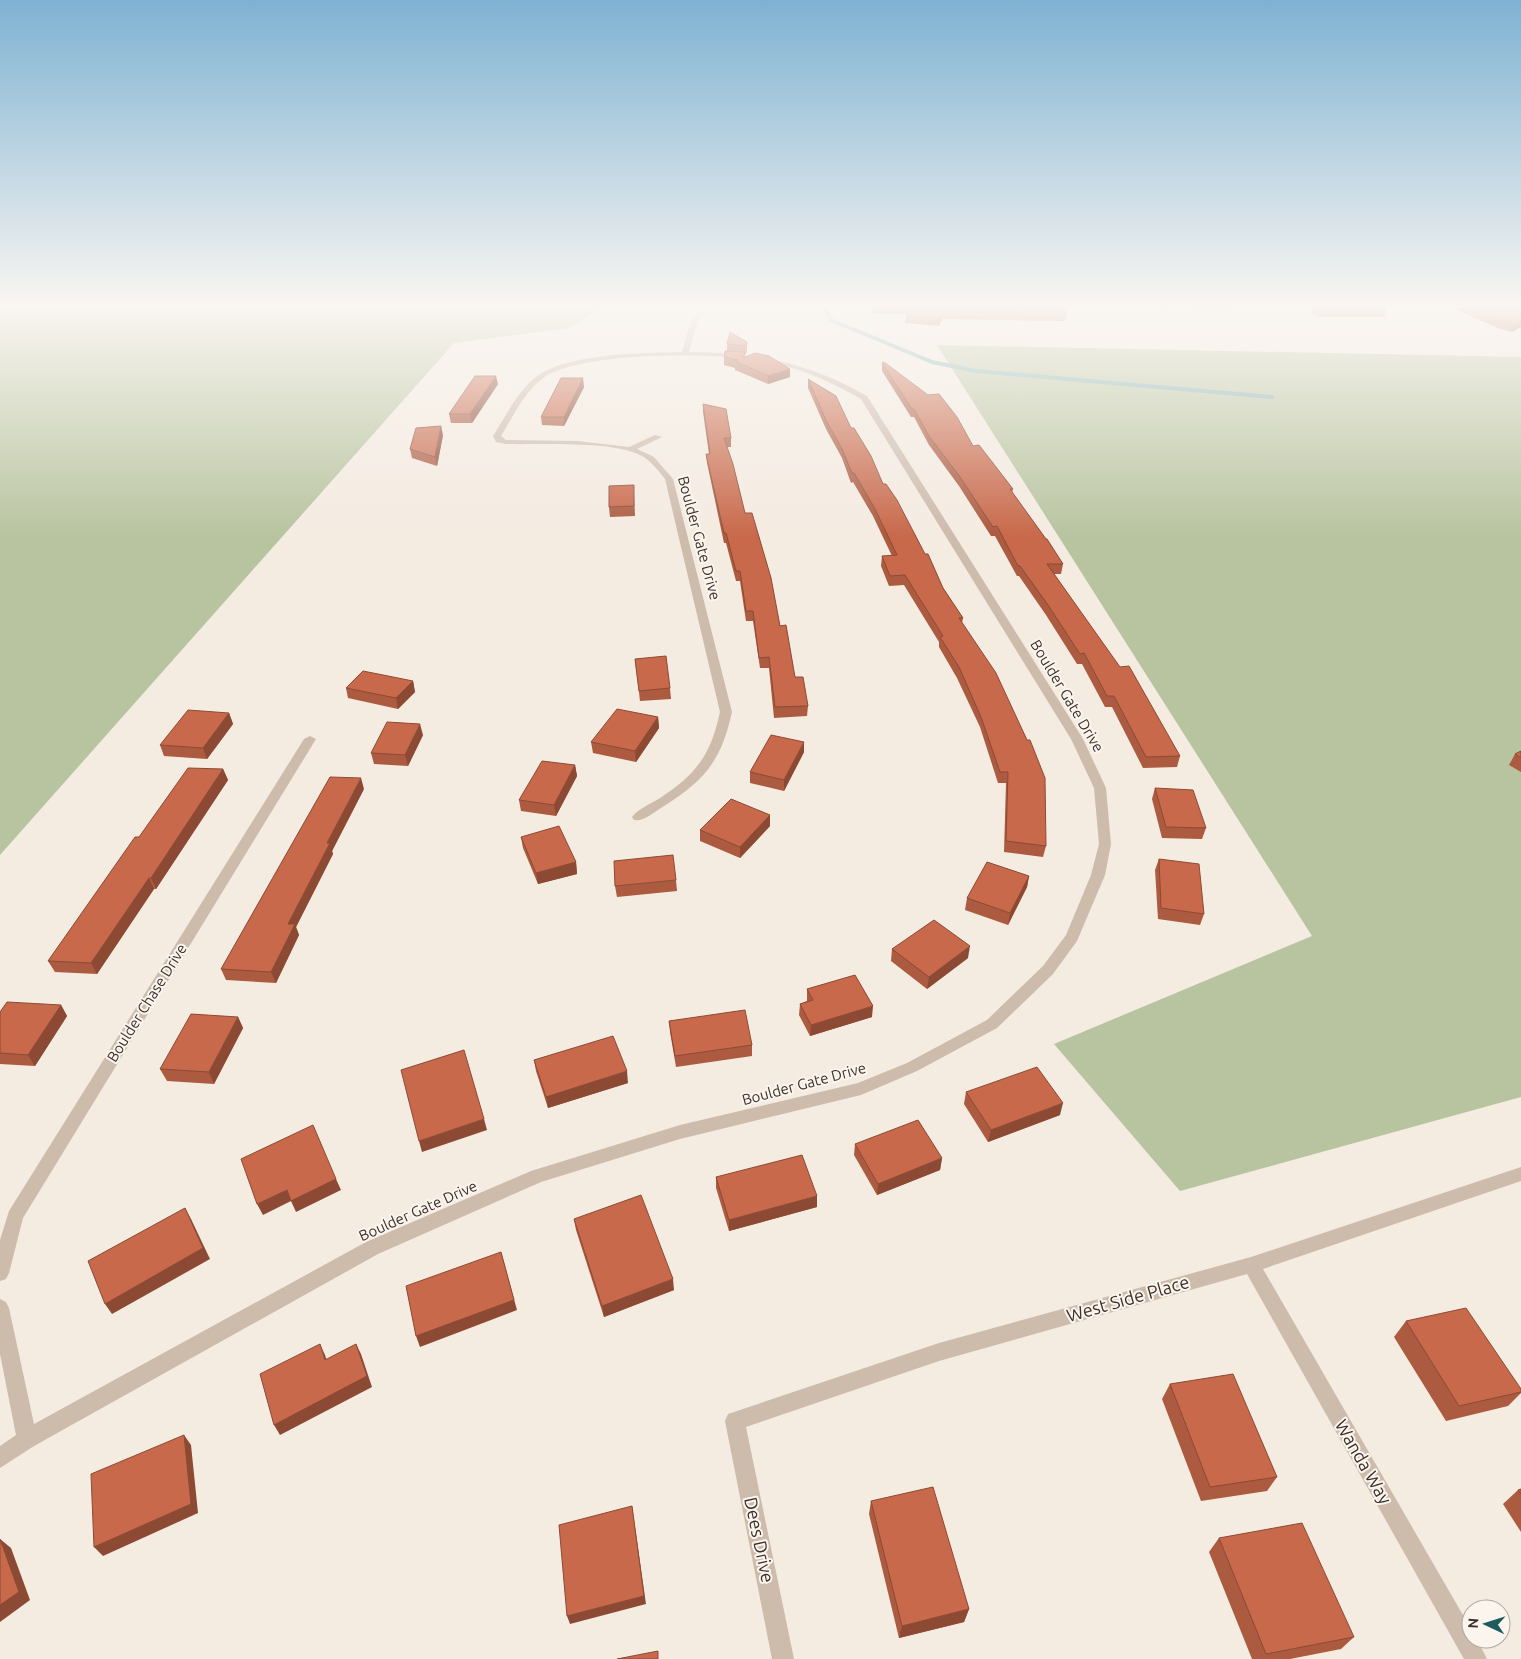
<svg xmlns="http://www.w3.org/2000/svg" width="1521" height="1659" font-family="Ubuntu,sans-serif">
<rect width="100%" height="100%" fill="#f4ebe1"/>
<g fill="#b8c4a0">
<polygon points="0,304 606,304 569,328 454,343 0,855"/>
<polygon points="937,345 1521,357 1521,1097 1180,1191 1054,1044 1312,936"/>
</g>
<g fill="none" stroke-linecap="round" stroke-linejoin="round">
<polyline stroke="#7fb0b2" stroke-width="4" points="823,304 831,320 932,362 976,371 1272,397"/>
<g fill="#cdbbac" fill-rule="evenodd">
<path d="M706,304H712L698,320L689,352C757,353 807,362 867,396L1083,739L1106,788L1111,844L1105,875L1077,941L1053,974L997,1028L917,1071L861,1095L680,1139L541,1182L378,1254L34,1446L0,1468V1446L16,1435L0,1354V1299L6,1302L9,1308L34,1424L366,1242L531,1171L680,1125L858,1083L907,1063L987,1020L1043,966L1066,935L1091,875L1099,844L1094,788L1071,739L861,399C833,383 803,369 770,362C723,352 586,351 546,376C525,390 514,415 501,436L506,440L577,441L629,447L655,435L662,437L637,449L654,457L673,479L732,712C721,762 704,781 661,808C653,813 643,822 634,820L632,817C638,809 652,803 660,798C697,774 711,754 720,712L665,479C659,471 652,463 644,457C615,440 540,445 506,444L496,442L493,436C506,416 517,392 536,377C567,353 643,353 682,352L691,320Z"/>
<polygon points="1047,304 1216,307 1254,304 1233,310 1216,311 1045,307"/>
<polygon points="1284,304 1296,304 1320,309 1317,311"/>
<polygon points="310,736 316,739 23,1218 9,1273 6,1279 0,1281 0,1240 9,1211 304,739"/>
<polygon points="1521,1167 1521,1181 1263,1269 1471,1629 1471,1639 1477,1639 1487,1659 1464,1659 1247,1274 939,1361 746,1427 794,1659 772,1659 725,1421 728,1414 939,1343 1251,1257"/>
</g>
</g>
<g fill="#ac5a40">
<polygon points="867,304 1063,304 1067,313 1065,321 942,319 939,326 905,323 906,315 907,314 874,314"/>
<polygon points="1303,304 1374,304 1386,309 1384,317 1319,317 1311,312 1313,306"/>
<polygon points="1443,304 1521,304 1521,327 1512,332 1498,328"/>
<polygon points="747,342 747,350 746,354 745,354 745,358 790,369 790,377 768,384 735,370 735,368 724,365 724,357 727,351 727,344"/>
<polygon points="882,363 973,446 1013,489 1012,493 1063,564 1061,574 1054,574 1180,756 1177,767 1143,768 1112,707 1105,707 1082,664 1077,664 1046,615 1019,576 1017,576 995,536 991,536 959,486 929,445 914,417 911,417 882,371"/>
<polygon points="808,379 851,428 943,588 963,618 962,623 1046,846 1043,857 1004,852 1006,783 998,783 980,727 957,678 939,647 939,642 904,585 889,586 881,566 882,556 892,556 873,516 853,482 851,483 842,458 826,429 808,388"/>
<polygon points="498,384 472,423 451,423 449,414"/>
<polygon points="584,387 564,426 542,425 541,417"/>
<polygon points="703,404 731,438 731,447 727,447 745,513 780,626 795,677 808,706 807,716 774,718 769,668 760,668 753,621 746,621 740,581 736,581 726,543 724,543 707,463 706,454 709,454 703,412"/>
<polygon points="443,435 437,466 412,458 410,449"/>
<polygon points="634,494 635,516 610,517 609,507"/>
<polygon points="635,659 670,688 671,699 640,701"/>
<polygon points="413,681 415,692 398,709 348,698 346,688"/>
<polygon points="229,713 233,724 207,759 164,756 160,745"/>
<polygon points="658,717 659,728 636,762 593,753 591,742"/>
<polygon points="423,735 408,766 374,764 371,753"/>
<polygon points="1521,751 1521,772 1509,765 1515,754"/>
<polygon points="804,752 784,791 750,783 750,772"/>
<polygon points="575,765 577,776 556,816 521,811 519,800"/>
<polygon points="223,769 228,780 156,889 154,889 97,974 55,972 48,961 139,837"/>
<polygon points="1155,788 1206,828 1202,839 1162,838 1152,799"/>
<polygon points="364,789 332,851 333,854 296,927 299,935 276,983 226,980 221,969"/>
<polygon points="770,815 770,826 740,858 700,841 700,830"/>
<polygon points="521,837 576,862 577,874 538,884 523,848"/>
<polygon points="1159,859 1204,914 1200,925 1158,919 1155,870"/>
<polygon points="1029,876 1027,887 1008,925 965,910 967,898"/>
<polygon points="676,880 677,891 617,897 615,886"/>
<polygon points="892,949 968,958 927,989 891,961"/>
<polygon points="807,989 872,1017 810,1036 799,1015 800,1004 807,1001"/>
<polygon points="61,1005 67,1016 35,1066 0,1064 0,1012"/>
<polygon points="238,1017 243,1028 214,1084 167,1081 160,1069"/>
<polygon points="669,1021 752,1045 752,1056 676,1067 670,1032"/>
<polygon points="534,1060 628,1083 548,1108 536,1071"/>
<polygon points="966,1092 1060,1115 988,1142 964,1104"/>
<polygon points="855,1144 942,1158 940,1170 877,1195 854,1155"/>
<polygon points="716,1177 817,1207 729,1231 716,1188"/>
<polygon points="574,1219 674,1290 604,1317 576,1230"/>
<polygon points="1406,1321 1521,1389 1521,1393 1508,1406 1446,1421 1394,1337"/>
<polygon points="1170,1384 1277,1477 1267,1491 1201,1501 1162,1399"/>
<polygon points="1521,1489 1521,1532 1503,1504 1518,1490"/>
<polygon points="871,1501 969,1609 964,1622 899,1638 869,1514"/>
<polygon points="1219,1538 1354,1637 1341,1649 1290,1659 1252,1659 1209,1552"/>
</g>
<g fill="#8c4a34">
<polygon points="943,312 942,319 939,326 939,318"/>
<polygon points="1521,321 1521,327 1512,332 1515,324"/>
<polygon points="790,369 790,377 768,384 768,376"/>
<polygon points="496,376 498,384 472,423 470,414"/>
<polygon points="583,378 584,387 564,426 564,417"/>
<polygon points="441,426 443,435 437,466 435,457"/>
<polygon points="413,681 415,692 398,709 396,698"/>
<polygon points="229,713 233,724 207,759 203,748"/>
<polygon points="658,717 659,728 636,762 635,751"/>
<polygon points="420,724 423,735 408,766 405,755"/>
<polygon points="804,742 804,752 784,791 784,780"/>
<polygon points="575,765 577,776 556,816 554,805"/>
<polygon points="223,769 228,780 156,889 151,878"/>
<polygon points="361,778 364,789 332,851 333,854 296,927 299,935 276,983 271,972 288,924 327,843"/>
<polygon points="770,815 770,826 740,858 740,847"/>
<polygon points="576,862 577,874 538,884 536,873"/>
<polygon points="1029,876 1027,887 1008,925 1010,913"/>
<polygon points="149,878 154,889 97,974 91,963"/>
<polygon points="970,946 968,958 927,989 929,977"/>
<polygon points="61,1005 67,1016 35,1066 28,1055"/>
<polygon points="873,1006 872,1017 810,1036 811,1025"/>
<polygon points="238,1017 243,1028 214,1084 209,1072"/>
<polygon points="627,1071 628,1083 548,1108 546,1097"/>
<polygon points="1063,1103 1060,1115 988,1142 991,1130"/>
<polygon points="484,1119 487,1130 422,1152 419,1141"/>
<polygon points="942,1158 940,1170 877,1195 878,1184"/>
<polygon points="336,1179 341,1190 296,1212 291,1201 263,1215 257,1204 287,1190"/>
<polygon points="817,1196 817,1207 729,1231 729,1220"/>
<polygon points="185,1208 191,1219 210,1259 112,1314 105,1304"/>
<polygon points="501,1252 517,1310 420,1347 416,1336"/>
<polygon points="673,1279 674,1290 604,1317 602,1306"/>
<polygon points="320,1344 325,1355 330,1370 325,1360"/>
<polygon points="356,1344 361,1354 372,1387 280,1435 274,1425"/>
<polygon points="184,1435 191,1445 198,1513 103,1556 94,1547"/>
<polygon points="632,1506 646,1604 570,1624 567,1616"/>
<polygon points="0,1539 11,1548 30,1600 0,1622"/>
<polygon points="969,1609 964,1622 899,1638 902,1626"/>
</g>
<g fill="#c8694b" stroke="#8c4a34">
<polygon points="872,304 1063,304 1067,313 943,312 939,318 906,315 911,306 874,307"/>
<polygon points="1313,304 1320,305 1321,304 1374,304 1386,309 1321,309"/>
<polygon points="1462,304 1511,304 1521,307 1521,321 1515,324 1501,320"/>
<polygon points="730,332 747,342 746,346 727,344"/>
<polygon points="725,351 745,352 743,358 755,353 769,356 790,369 768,376 735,361 738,360 724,357"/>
<polygon points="884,362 928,395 939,394 957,417 973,446 979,445 1013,489 1010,489 1046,539 1047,539 1063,564 1047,564 1120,667 1129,666 1180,756 1146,757 1114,696 1107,696 1084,653 1080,654 1048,605 1020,566 1018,566 997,526 993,527 960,477 929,436 914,409 912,409 882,363"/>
<polygon points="475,376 496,376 470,414 449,414"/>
<polygon points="561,378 583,378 564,417 541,417"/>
<polygon points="808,379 836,396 851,428 854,428 871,456 883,484 886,484 897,500 925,554 928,554 943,588 963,618 959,618 996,673 1027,740 1030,740 1045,778 1046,846 1006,841 1008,772 1000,772 981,717 959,667 940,637 943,636 905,575 890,576 882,556 897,555 874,507 854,473 852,473 842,449 826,420"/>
<polygon points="703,404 726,409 731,438 724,438 733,464 745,513 752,513 771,578 780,626 786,625 795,677 803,677 808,706 775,707 769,657 759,658 753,611 746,611 740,571 736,571 726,533 724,533 706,454 710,454"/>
<polygon points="441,426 435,457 410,449 416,428"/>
<polygon points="634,485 634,506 609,507 609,486"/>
<polygon points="666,656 670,688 639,691 635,659"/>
<polygon points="363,671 413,681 396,698 346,688"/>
<polygon points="617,709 658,717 635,751 591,742"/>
<polygon points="188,710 229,713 203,748 160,745"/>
<polygon points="387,722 420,724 405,755 371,753"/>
<polygon points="771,735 804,742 784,780 750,772"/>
<polygon points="1521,751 1521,758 1515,754"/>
<polygon points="542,761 575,765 554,805 519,800"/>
<polygon points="188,768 223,769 151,878 149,878 91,963 48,961 135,837 139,837"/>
<polygon points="330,777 361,778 327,843 330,843 288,924 295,924 271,972 221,969"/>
<polygon points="1155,788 1193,790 1206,828 1166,827"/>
<polygon points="731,799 770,815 740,847 700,830"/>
<polygon points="559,826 576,862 536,873 521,837"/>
<polygon points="673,855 676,880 615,886 614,861"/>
<polygon points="1159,859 1199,864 1204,914 1161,908"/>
<polygon points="987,862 1029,876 1010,913 967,898"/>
<polygon points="934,920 970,946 929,977 892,949"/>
<polygon points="855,975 873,1006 811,1025 800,1004 813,1000 807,989"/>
<polygon points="7,1002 61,1005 28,1055 0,1053 0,1012"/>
<polygon points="745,1010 752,1045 675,1056 669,1021"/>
<polygon points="191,1014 238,1017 209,1072 160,1069"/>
<polygon points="613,1036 627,1071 546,1097 534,1060"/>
<polygon points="464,1050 484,1119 419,1141 401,1070"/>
<polygon points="1037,1067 1063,1103 991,1130 966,1092"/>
<polygon points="918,1120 942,1158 878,1184 855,1144"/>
<polygon points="313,1125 336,1179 291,1201 287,1190 257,1204 241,1159"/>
<polygon points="802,1155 817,1196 729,1220 716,1177"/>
<polygon points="641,1195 673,1279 602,1306 574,1219"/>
<polygon points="185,1208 203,1248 105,1304 88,1261"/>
<polygon points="501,1252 514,1300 416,1336 406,1286"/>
<polygon points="1466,1308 1521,1389 1521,1392 1459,1406 1406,1321"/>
<polygon points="320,1344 325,1360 356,1344 367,1376 274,1425 260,1374"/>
<polygon points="1233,1374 1277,1477 1210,1487 1170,1384"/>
<polygon points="184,1435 191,1504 94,1547 91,1474"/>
<polygon points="933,1487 969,1609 902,1626 871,1501"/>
<polygon points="1521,1489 1521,1494 1518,1490"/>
<polygon points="632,1506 644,1596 567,1616 559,1525"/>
<polygon points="1302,1523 1354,1637 1266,1654 1219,1538"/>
<polygon points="0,1539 19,1592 0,1605"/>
<polygon points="658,1651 658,1659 617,1659"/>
</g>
<linearGradient id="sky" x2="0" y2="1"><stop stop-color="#7eb2d2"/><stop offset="0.57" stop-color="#faf6f2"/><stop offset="1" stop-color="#faf6f2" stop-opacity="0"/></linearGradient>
<rect width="1521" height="536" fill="url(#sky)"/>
<g text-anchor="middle" stroke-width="4" stroke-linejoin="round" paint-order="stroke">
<g font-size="15" fill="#3b302b" stroke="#fbf5ee">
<text transform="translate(699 538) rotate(75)" y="5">Boulder Gate Drive</text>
<text transform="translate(1067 696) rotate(59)" y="5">Boulder Gate Drive</text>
<text transform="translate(147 1003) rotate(-58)" y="5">Boulder Chase Drive</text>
<text transform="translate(804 1084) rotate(-15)" y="5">Boulder Gate Drive</text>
<text transform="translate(418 1211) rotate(-24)" y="5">Boulder Gate Drive</text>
</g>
<g font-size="18" fill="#3b302b" stroke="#fbf5ee">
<text transform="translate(1128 1299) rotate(-16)" y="6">West Side Place</text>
<text transform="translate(1363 1462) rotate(60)" y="6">Wanda Way</text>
<text transform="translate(759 1540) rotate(78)" y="6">Dees Drive</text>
</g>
</g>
<g transform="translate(1486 1624) rotate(274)"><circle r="24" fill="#fbf5ee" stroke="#aea6a0"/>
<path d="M0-4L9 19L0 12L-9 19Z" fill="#1f5a5e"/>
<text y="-8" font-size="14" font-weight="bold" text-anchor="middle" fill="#3b302b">N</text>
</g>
</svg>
